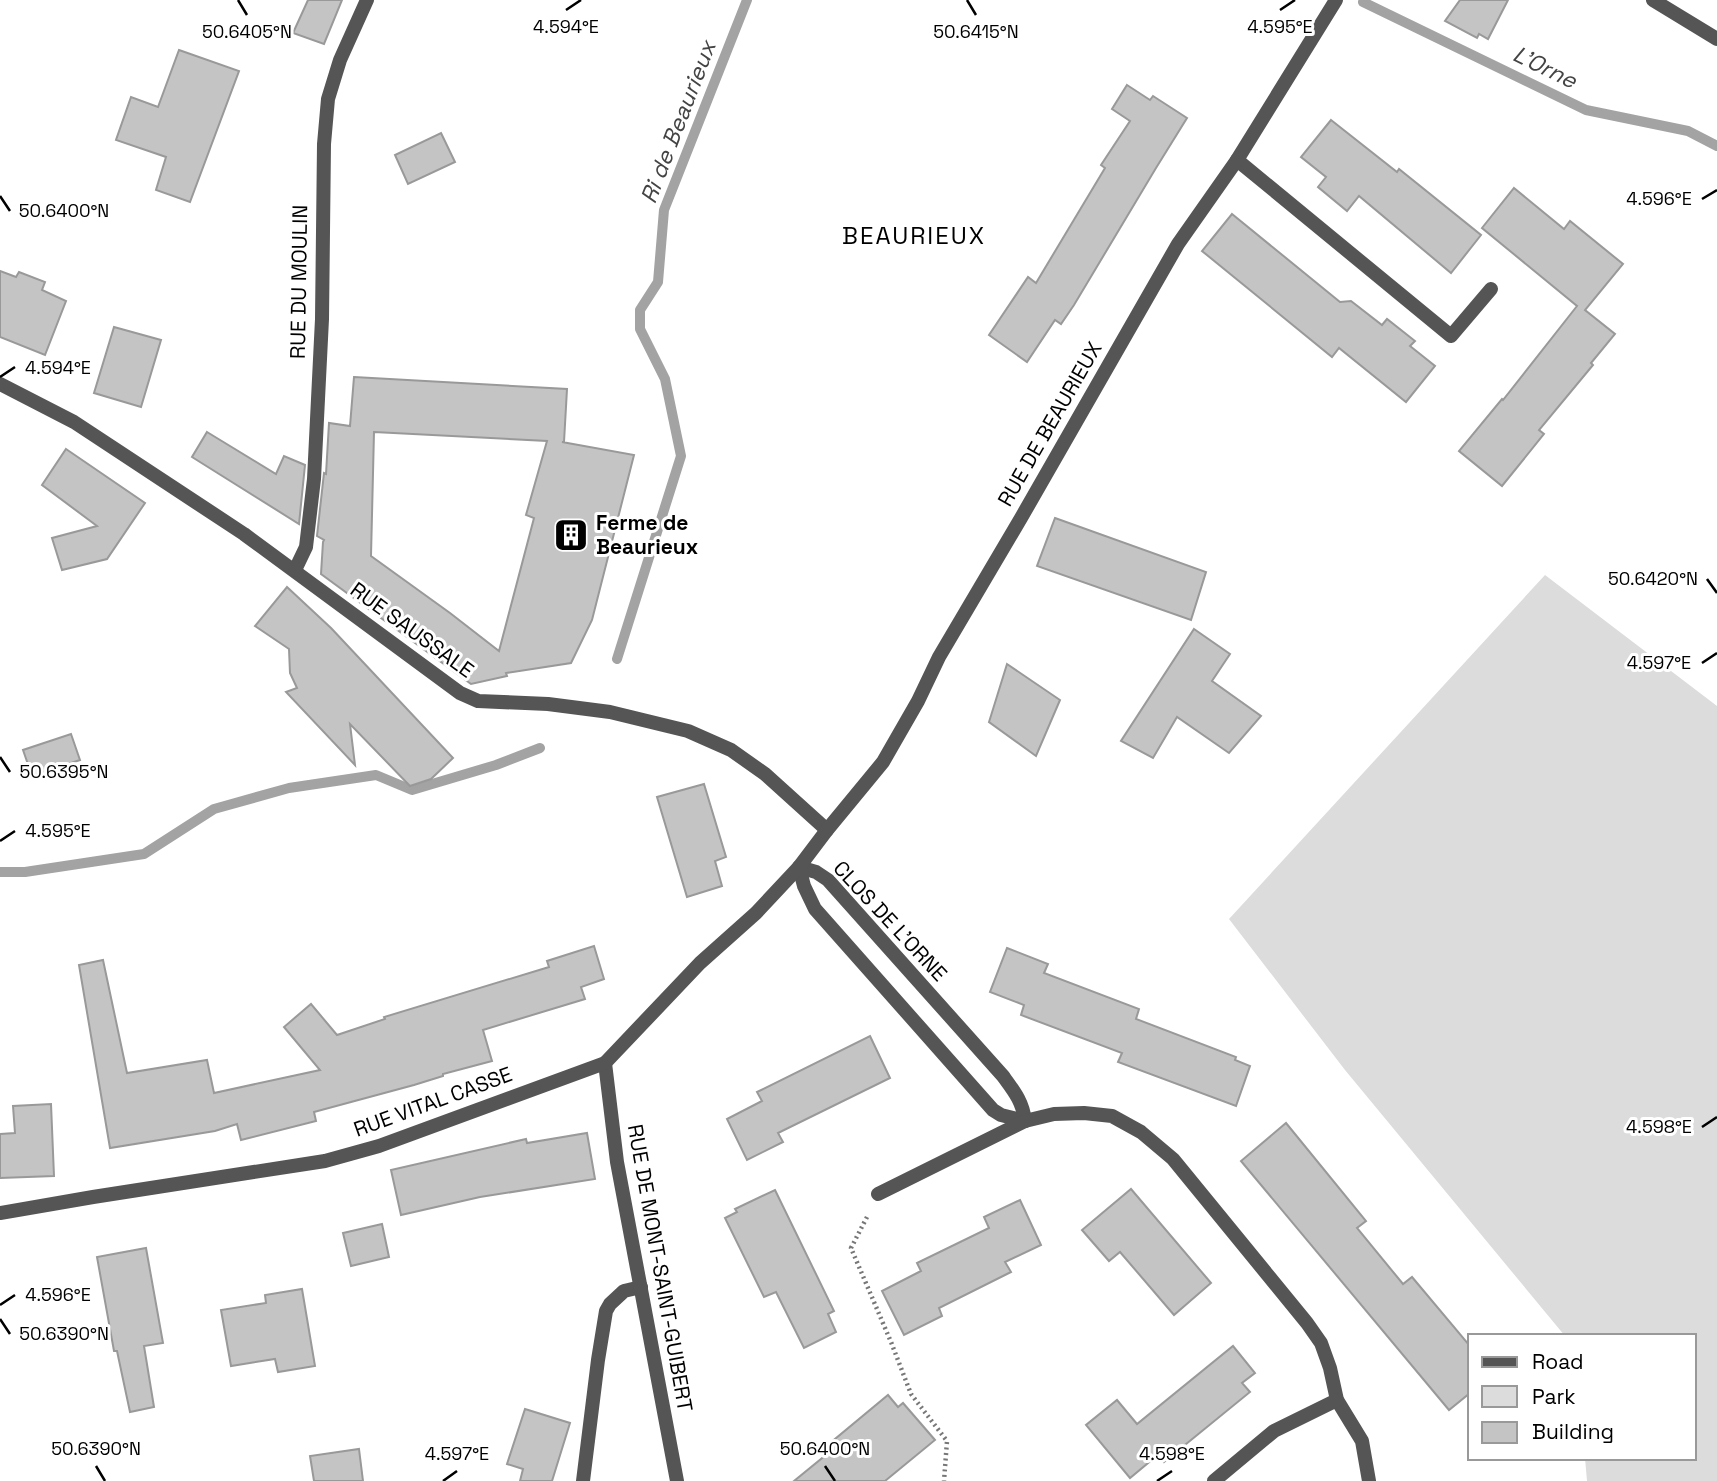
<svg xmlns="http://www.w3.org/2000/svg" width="1717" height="1481" font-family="'Space Grotesk',sans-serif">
<rect width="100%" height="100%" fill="#fff"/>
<polygon fill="#dcdcdc" points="1545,575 1717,706 1717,1481 1587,1481 1585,1458 1694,1458 1694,1336 1565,1336 1345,1070 1229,919"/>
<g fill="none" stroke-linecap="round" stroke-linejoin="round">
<g stroke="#a3a3a3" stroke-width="10">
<polyline points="1363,2 1586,110 1688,131 1717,146"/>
<polyline points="617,659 681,456 665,379 640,329 640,310 658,282 664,210 747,0"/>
<polyline points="0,872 25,872 144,854 214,809 289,788 376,775 412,790 496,765 540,748"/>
</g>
</g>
<g fill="#c4c4c4" stroke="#999" stroke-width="2" fill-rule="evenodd">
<polygon points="308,0 342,0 324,44 293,33"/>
<polygon points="1460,0 1508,0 1488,39 1479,34 1477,38 1445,21"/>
<polygon points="179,50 239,71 190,202 156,190 166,157 116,140 131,97 158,107"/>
<polygon points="1127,85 1150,100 1153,96 1187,118 1156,168 1074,305 1061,324 1055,320 1027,362 989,335 1028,277 1036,283 1105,168 1101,165 1130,121 1112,109"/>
<polygon points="1331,120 1397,172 1399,169 1481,235 1451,273 1359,196 1347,211 1318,187 1326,177 1301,157"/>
<polygon points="441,133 455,162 408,184 395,155"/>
<polygon points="1514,188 1564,229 1570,221 1623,264 1585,310 1615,334 1591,363 1593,365 1539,430 1544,434 1502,486 1459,451 1502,399 1503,400 1577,306 1482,228"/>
<polygon points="1232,214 1340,302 1351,301 1382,325 1387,319 1415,341 1410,346 1435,366 1406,402 1339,348 1332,357 1202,251"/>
<polygon points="0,271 16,277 19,272 45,282 42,290 66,301 45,355 0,337"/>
<polygon points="114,327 161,340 141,407 94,393"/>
<path d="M354,377L567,389L564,442H562L634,455L592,620L571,663L506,673L507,676L471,684L321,574L323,542L324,540L317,536L324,473L326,474L329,423L350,426ZM374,432L547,441L526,515L534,518L499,651L450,613L371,556Z"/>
<polygon points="207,432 276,474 284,456 305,465 299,524 192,457"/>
<polygon points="66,449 145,503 107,559 62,570 52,538 97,526 42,485"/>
<polygon points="1055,518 1206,572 1191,620 1037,566"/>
<polygon points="287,587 331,628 453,758 431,779 410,786 350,724 355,765 286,692 297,688 290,673 289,649 255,626"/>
<polygon points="1194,629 1230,654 1212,681 1261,716 1229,753 1177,717 1153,758 1121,741"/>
<polygon points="1007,664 1060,700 1036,756 989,722"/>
<polygon points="71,734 80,760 32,776 23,750"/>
<polygon points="704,784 726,857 715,861 722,886 687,897 657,797"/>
<polygon points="594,946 604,979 581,987 585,999 483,1030 492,1061 443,1074 443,1076 414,1085 314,1112 316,1121 241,1140 237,1124 215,1131 110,1148 79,965 103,960 127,1073 207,1060 214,1093 320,1070 284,1027 311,1004 337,1035 385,1019 384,1017 549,967 547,961"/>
<polygon points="1007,948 1048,964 1044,973 1139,1009 1136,1019 1236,1057 1235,1060 1250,1066 1236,1106 1118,1062 1122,1053 1021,1015 1024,1005 990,992"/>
<polygon points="870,1036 890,1078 778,1133 783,1142 747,1160 727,1119 762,1101 757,1092"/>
<polygon points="51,1104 54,1176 0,1178 0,1134 15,1133 13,1106"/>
<polygon points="1286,1123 1366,1221 1357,1228 1403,1284 1412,1277 1470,1346 1470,1393 1449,1410 1241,1161"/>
<polygon points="587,1133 595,1179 480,1197 401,1215 391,1170 526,1139 527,1143"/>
<polygon points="1131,1189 1211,1283 1174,1315 1120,1252 1109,1261 1082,1230"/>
<polygon points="775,1190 834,1311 828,1314 836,1332 804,1348 776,1292 764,1297 725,1218 737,1212 735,1209"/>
<polygon points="1020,1200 1041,1245 1005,1262 1011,1272 939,1308 942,1316 904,1335 882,1291 921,1271 917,1263 989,1228 984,1217"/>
<polygon points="382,1224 389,1257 351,1266 343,1233"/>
<polygon points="146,1248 163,1343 144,1346 154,1407 130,1412 117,1351 114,1351 97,1257"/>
<polygon points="302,1289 315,1366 278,1372 275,1359 231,1366 221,1310 266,1303 265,1295"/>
<polygon points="1233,1346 1255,1373 1242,1383 1250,1392 1164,1462 1159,1454 1130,1478 1086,1425 1117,1400 1137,1424"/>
<polygon points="888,1395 898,1407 903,1403 935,1440 885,1481 794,1481 827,1454 823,1449"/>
<polygon points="525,1409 570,1423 552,1481 520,1481 523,1469 507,1464"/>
<polygon points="359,1449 363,1481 314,1481 310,1456"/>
</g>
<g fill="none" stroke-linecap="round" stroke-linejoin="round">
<polyline stroke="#777" stroke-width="4.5" stroke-dasharray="2 3.5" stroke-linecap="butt" points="867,1217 851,1248 891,1342 911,1394 947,1441 944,1481"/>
<polyline stroke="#555" stroke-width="14" points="583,1481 598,1360 606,1311 610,1304 624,1291 641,1287"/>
<g stroke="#555" stroke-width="14">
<polyline points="1237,160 1451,336 1491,289"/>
<polyline points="0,384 74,422 244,534 460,693 478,701 548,704 610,712 688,731 731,750 765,774 827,830"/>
<polyline points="295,570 306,547 314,479 322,319 324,144 328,99 340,60 367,0"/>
<polyline points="799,867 804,886 815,909 993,1110 1001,1115 1025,1121"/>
<path d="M799,867L816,872L828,880L1003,1076C1014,1091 1023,1102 1025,1121"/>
<polyline points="878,1194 1025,1121 1054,1114 1084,1113 1112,1116 1141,1132 1173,1159 1307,1323 1321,1343 1330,1368 1337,1400 1362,1441 1369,1481"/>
<polyline points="1214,1481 1274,1431 1337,1400"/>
</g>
<g stroke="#555" stroke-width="14">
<polyline points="1653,0 1717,39"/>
<polyline points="605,1063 617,1162 677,1481"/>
<polyline points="0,1213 93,1197 325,1161 379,1146 605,1063 700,963 756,913 799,867 827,830 883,762 918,701 939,657 1021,518 1178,244 1237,160 1336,0"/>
</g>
</g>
<path fill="none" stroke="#000" stroke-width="2.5" d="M238,0L247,15M967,0L976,15M566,10L581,0M1280,10L1295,0M0,196L10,211M1702,199L1717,190M0,377L15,367M1707,579L1717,593M1702,663L1717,653M0,757L10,772M0,841L15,831M1702,1127L1717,1117M0,1305L15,1295M0,1319L10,1334M96,1466L105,1481M825,1466L835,1481M443,1481L457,1471M1157,1481L1172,1471"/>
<defs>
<g id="building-square" transform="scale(1.75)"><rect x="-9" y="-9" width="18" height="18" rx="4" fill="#000" stroke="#fff"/><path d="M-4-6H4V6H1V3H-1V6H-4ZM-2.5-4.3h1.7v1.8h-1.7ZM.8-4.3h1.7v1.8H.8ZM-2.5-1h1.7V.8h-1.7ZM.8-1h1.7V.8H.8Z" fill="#fff"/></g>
</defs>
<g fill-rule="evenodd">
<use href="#building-square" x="571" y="535"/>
</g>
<g text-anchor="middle" stroke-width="6" stroke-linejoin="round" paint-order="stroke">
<g font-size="21" fill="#000" stroke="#fff">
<text transform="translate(299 282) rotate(-89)" y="7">RUE DU MOULIN</text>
<text transform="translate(1050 424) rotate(-60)" y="7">RUE DE BEAURIEUX</text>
<text transform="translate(412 630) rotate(36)" y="7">RUE SAUSSALE</text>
<text transform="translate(890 921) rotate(47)" y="7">CLOS DE L'ORNE</text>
<text transform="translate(433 1102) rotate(-20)" y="7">RUE VITAL CASSE</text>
<text transform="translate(660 1268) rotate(80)" y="7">RUE DE MONT-SAINT-GUIBERT</text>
</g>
<g font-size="21" font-weight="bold" fill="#000" stroke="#fff" text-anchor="start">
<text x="596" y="530">Ferme de<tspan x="596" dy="24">Beaurieux</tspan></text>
</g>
<g font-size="23" font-style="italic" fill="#444" stroke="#fff">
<text transform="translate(1545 67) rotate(26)" y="8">L'Orne</text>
<text transform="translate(678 122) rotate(-69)" y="8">Ri de Beaurieux</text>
</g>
<g font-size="24" letter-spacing="2" fill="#000" stroke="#fff">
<text x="914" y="244">BEAURIEUX</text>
</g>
</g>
<g font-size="18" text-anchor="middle" fill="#000" stroke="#fff" stroke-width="6" stroke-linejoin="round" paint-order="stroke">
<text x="1280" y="33">4.595°E</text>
<text x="566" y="33">4.594°E</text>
<text x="247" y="38">50.6405°N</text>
<text x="976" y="38">50.6415°N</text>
<text x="1659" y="205">4.596°E</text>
<text x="64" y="217">50.6400°N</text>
<text x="58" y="374">4.594°E</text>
<text x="1653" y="585">50.6420°N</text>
<text x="1659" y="669">4.597°E</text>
<text x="64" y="778">50.6395°N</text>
<text x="58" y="837">4.595°E</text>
<text x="1659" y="1133">4.598°E</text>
<text x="58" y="1301">4.596°E</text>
<text x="64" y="1340">50.6390°N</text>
<text x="96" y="1455">50.6390°N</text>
<text x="825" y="1455">50.6400°N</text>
<text x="457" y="1460">4.597°E</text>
<text x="1172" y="1460">4.598°E</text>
</g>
<rect x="1468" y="1334" width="228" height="126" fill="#ffffff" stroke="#999999" stroke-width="2"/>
<rect x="1482" y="1357" width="35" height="10" fill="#555555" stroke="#999999" stroke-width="2"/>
<text x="1532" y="1369" font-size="21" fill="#000000">Road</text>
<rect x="1482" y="1386" width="35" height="21" fill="#dcdcdc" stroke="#999999" stroke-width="2"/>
<text x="1532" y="1404" font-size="21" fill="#000000">Park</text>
<rect x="1482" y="1422" width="35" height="21" fill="#c4c4c4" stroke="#999999" stroke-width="2"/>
<text x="1532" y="1439" font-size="21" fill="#000000">Building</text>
</svg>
